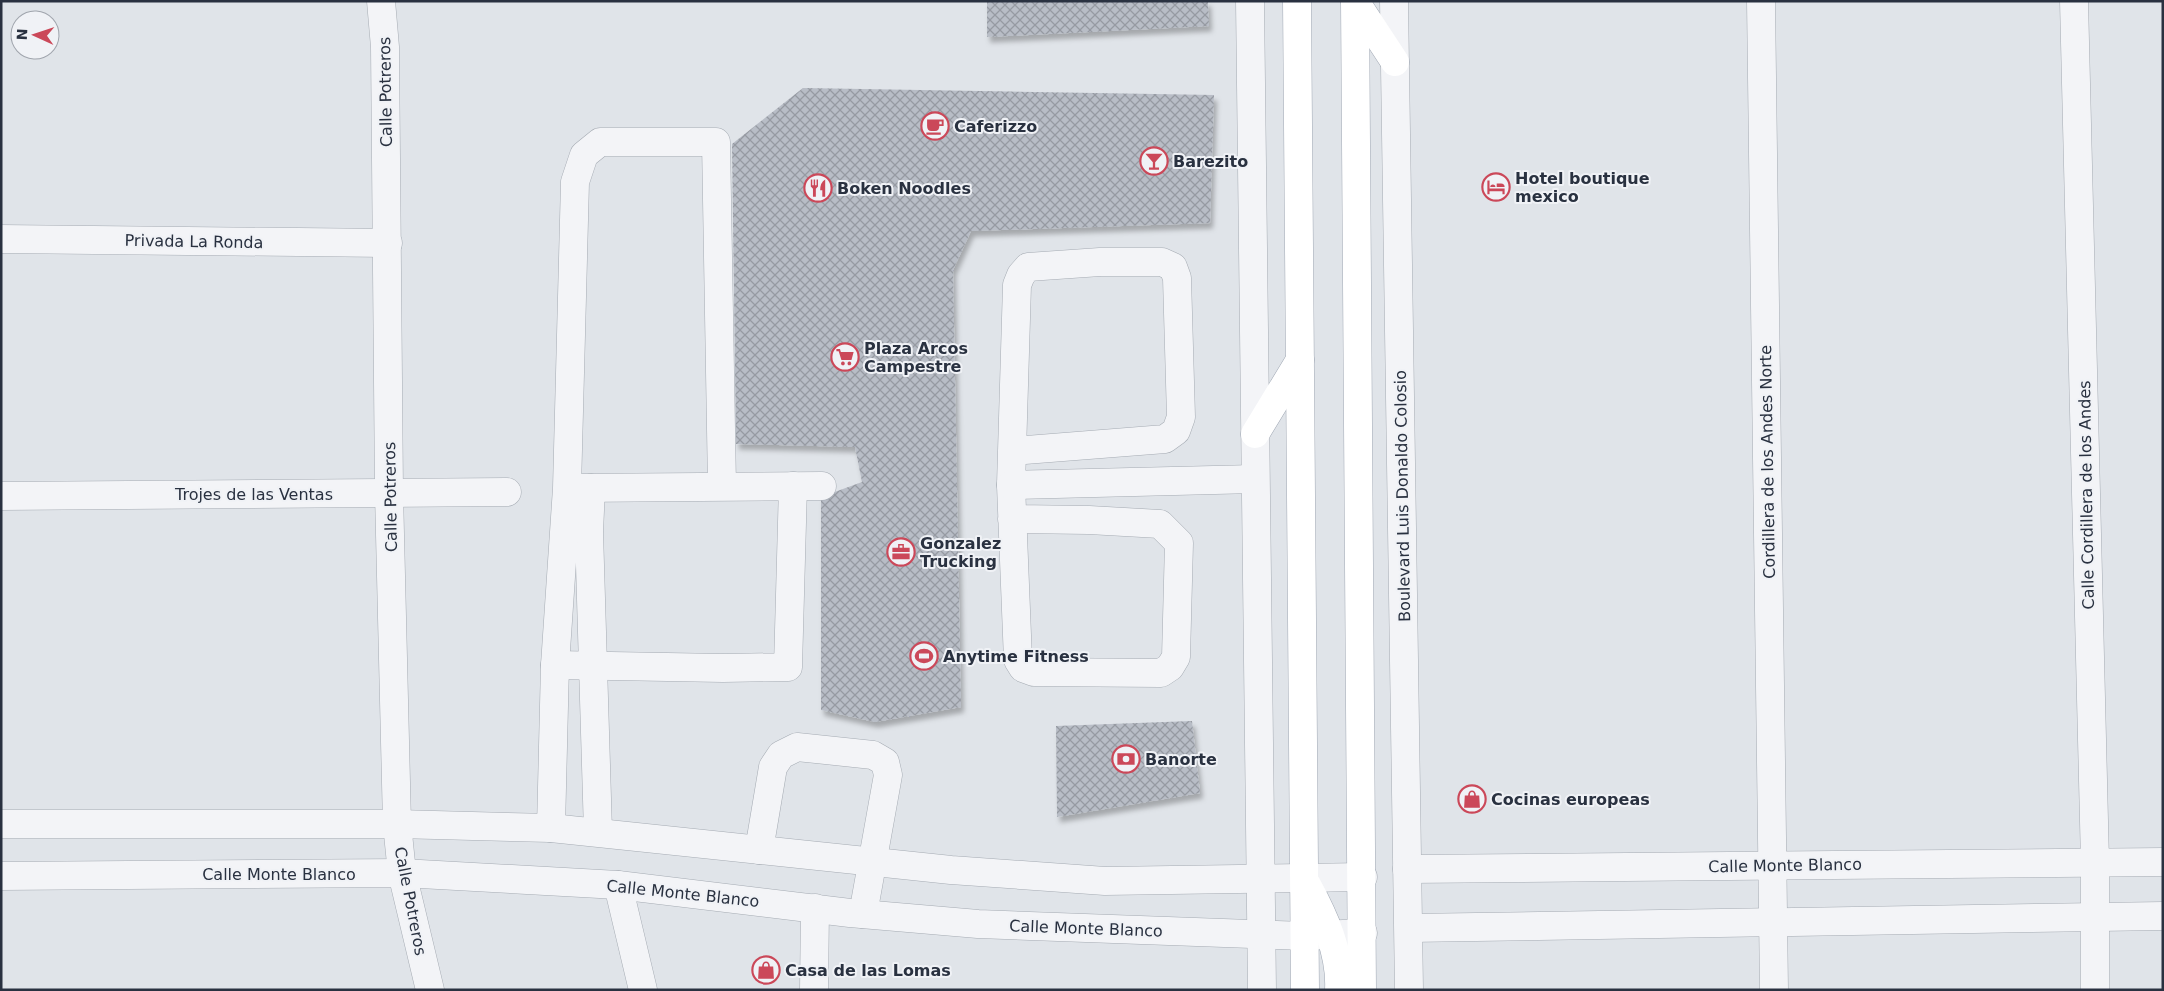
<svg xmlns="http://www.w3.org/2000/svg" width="2164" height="991" font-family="'DejaVu Sans',sans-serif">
<defs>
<pattern id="building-cross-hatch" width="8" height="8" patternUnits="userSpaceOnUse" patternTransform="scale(1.25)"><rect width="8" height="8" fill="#b8bdc6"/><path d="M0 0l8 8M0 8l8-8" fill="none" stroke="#969aa2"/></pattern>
<filter id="shadow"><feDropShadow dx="3" dy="5.5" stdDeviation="2.5" flood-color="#0004"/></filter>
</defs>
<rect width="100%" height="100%" fill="#e0e4e9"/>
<g fill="url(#building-cross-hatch)" filter="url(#shadow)">
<polygon points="987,1 1208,1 1209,26 987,37"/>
<polygon points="803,88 1214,95 1210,223 971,231 953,270 961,707 875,722 821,710 821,497 862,482 855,447 736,444 732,144"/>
<polygon points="1192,721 1200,793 1057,817 1056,726"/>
</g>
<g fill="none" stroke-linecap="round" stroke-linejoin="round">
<g stroke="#a5abb3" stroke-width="29">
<g id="minor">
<polyline points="381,1 385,47 389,493 397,824 402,873 430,990"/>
<polyline points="1250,1 1262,990"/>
<polyline points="1394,1 1409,990"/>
<polyline points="1761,1 1774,990"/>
<polyline points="2074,1 2095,862 2095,990"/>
<polyline points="1,239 388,243"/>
<polyline points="1012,451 1165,439 1176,431 1181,417 1177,278 1173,267 1162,262 1100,262 1028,267 1021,275 1017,285 1011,485 1018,660 1023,668 1034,672 1161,673 1170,667 1176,657 1179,543 1160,524 1089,520 1012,519"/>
<polyline points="1011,485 1255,479"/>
<polyline points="573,488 822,486"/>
<polyline points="591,488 589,532 598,832"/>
<polyline points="1,496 507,492"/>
<polyline points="555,665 723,668 788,667 793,486"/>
<polyline points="1,824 397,824 551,828 951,870 1105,881 1363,877"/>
<polyline points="551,828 555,665 567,488 575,182 584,155 600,142 716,142 722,486"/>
<polyline points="759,850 773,767 781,755 797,747 873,755 885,762 888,775 863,914"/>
<polyline points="1407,869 2163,862"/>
<polyline points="1,876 402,873 618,885 850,913 978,924 1304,936 1363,933"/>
<polyline points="618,885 643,990"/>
<polyline points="1409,928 2163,916"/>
<polyline points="814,990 815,908"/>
</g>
</g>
<g stroke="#a0a8b4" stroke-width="29">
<g id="major">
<polyline points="1297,1 1305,990"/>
<polyline points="1355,1 1362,990"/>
<polyline points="1355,1 1395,62"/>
<polyline points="1255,434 1300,360"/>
<path d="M1307,885C1324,916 1341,953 1339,990"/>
</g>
</g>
<use href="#minor" stroke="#f3f4f7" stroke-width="28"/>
<use href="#major" stroke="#fff" stroke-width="28"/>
</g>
<defs>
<g id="cafe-ring" transform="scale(1.4375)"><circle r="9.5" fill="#f0f2f6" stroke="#cb4859" stroke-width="1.5"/><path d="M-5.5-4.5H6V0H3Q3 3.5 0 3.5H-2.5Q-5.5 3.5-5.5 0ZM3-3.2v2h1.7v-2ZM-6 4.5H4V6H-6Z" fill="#cb4859"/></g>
<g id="bar-ring" transform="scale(1.4375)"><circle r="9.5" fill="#f0f2f6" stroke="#cb4859" stroke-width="1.5"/><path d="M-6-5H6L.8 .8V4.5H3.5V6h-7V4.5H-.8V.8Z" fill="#cb4859"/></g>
<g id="hotel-ring" transform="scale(1.4375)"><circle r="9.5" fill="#f0f2f6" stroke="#cb4859" stroke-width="1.5"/><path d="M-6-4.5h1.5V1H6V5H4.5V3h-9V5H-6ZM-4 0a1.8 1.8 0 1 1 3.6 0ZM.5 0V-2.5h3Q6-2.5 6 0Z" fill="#cb4859"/></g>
<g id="restaurant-ring" transform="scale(1.4375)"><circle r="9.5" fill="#f0f2f6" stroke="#cb4859" stroke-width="1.5"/><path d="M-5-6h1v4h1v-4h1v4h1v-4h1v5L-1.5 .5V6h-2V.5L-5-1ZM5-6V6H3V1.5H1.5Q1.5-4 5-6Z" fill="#cb4859"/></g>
<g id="supermarket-ring" transform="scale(1.4375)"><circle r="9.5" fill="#f0f2f6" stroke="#cb4859" stroke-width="1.5"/><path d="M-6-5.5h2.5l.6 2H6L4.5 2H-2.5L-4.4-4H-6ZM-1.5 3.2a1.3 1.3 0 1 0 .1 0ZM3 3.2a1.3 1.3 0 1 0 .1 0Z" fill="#cb4859"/></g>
<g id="office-ring" transform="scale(1.4375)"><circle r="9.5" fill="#f0f2f6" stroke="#cb4859" stroke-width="1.5"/><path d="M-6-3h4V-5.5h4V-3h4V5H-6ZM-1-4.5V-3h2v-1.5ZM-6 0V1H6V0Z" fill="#cb4859"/></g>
<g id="stadium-ring" transform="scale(1.4375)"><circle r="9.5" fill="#f0f2f6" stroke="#cb4859" stroke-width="1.5"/><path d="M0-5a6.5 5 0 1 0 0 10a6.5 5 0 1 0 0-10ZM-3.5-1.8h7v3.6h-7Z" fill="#cb4859"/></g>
<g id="bank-ring" transform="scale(1.4375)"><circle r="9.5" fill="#f0f2f6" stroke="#cb4859" stroke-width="1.5"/><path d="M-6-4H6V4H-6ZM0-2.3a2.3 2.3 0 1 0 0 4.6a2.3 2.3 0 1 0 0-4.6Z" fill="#cb4859"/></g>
<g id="shop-ring" transform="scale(1.4375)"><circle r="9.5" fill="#f0f2f6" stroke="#cb4859" stroke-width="1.5"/><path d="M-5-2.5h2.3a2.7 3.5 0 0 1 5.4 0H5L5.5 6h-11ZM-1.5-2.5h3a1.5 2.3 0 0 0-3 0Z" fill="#cb4859"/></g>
</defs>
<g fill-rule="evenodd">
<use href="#cafe-ring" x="935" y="126"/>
<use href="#bar-ring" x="1154" y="161"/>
<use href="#hotel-ring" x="1496" y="187"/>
<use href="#restaurant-ring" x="818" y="188"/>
<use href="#supermarket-ring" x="845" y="357"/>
<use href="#office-ring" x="901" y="552"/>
<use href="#stadium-ring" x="924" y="656"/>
<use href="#bank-ring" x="1126" y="759"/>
<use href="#shop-ring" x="1472" y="799"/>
<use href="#shop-ring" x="766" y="970"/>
</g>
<g text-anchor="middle" stroke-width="4" stroke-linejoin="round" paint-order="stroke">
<g font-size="16" fill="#293140" stroke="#f0f2f6">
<text transform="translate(385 92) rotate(-91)" y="6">Calle Potreros</text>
<text transform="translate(194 241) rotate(1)" y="6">Privada La Ronda</text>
<text transform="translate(1767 462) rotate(-91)" y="6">Cordillera de los Andes Norte</text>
<text x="254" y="500">Trojes de las Ventas</text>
<text transform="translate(2086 495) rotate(-91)" y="6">Calle Cordillera de los Andes</text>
<text transform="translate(1402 496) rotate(-91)" y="6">Boulevard Luis Donaldo Colosio</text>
<text transform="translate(390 497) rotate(-91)" y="6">Calle Potreros</text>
<text transform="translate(1785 865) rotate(-1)" y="6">Calle Monte Blanco</text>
<text x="279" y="880">Calle Monte Blanco</text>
<text transform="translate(683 893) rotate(6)" y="6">Calle Monte Blanco</text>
<text transform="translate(411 901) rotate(79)" y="6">Calle Potreros</text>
<text transform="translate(1086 928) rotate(2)" y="6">Calle Monte Blanco</text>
</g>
<g font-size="16" font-weight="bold" fill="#293140" stroke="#f0f2f6" text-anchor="start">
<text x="954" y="132">Caferizzo</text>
<text x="1173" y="167">Barezito</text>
<text x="1515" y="184">Hotel boutique<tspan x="1515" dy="18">mexico</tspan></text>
<text x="837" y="194">Boken Noodles</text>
<text x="864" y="354">Plaza Arcos<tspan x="864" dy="18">Campestre</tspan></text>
<text x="920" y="549">Gonzalez<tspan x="920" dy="18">Trucking</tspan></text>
<text x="943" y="662">Anytime Fitness</text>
<text x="1145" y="765">Banorte</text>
<text x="1491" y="805">Cocinas europeas</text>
<text x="785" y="976">Casa de las Lomas</text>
</g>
</g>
<rect width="2164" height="991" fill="none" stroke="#293140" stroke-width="5"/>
<g transform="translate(35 35) rotate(273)"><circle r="24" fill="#f0f2f6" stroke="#a0a5ad"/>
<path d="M0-4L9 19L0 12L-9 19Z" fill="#cb4859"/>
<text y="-8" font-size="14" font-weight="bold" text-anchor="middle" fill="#293140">N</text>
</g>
</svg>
